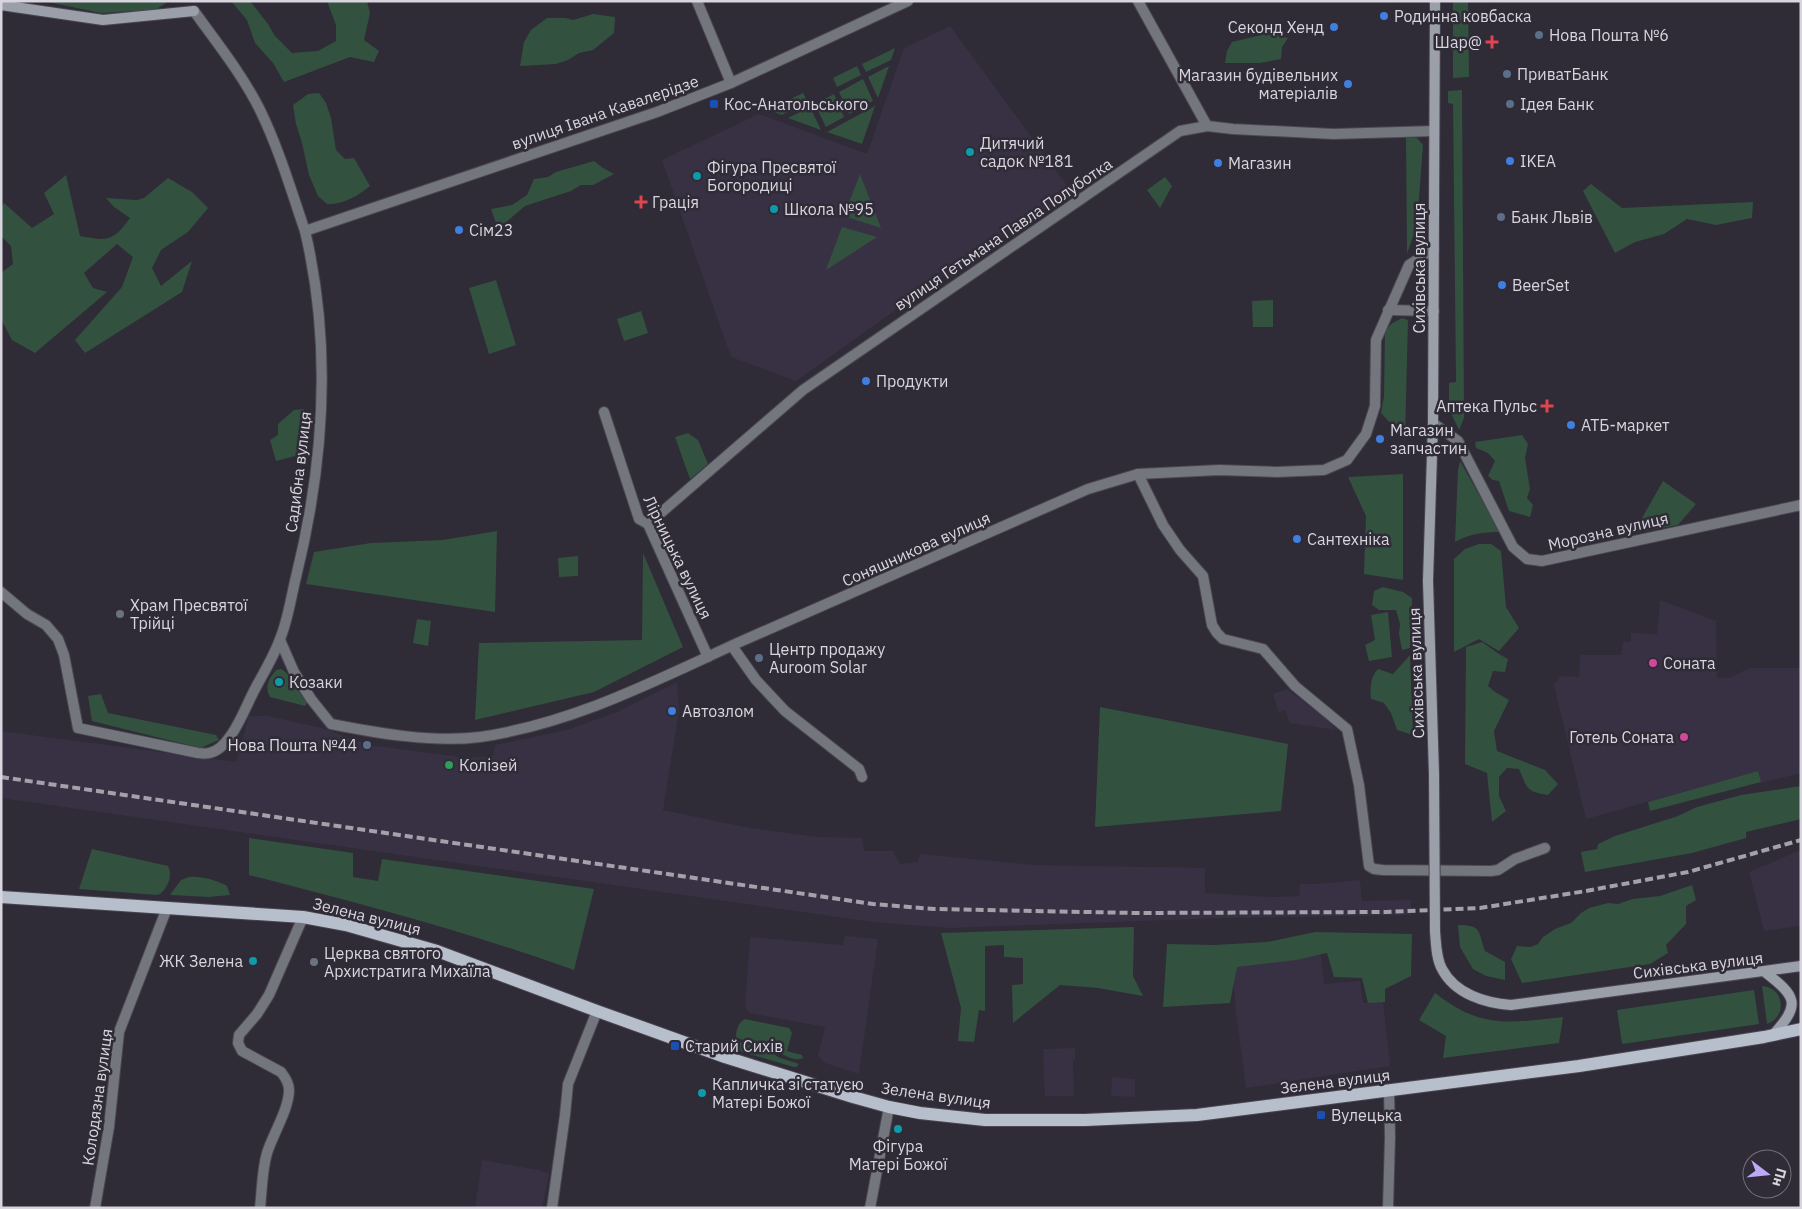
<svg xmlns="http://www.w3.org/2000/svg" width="1802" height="1209" font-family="'IBM Plex Sans',sans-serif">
<rect width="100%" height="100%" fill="#2f2b37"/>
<g fill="#383144">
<polygon points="950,26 1071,191 936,281 796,381 731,357 662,160 759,114 867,154 904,48"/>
<polygon points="1660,600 1716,621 1717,678 1729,678 1749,668 1801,668 1801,773 1761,783 1758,771 1586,819 1554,685 1561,676 1579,677 1580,655 1621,655 1623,642 1631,642 1631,633 1657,634"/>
<polygon points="677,682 679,711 663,810 744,827 816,837 862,838 864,851 893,851 900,864 918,862 920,854 1035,865 1205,868 1205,893 1273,897 1299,896 1300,884 1318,884 1360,880 1362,901 1411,900 1411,915 1222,918 950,928 873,922 1,798 1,731 236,762 249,716 268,716 322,728 369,745 468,758 493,756 495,745 567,730 617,712"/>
<polygon points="1287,689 1326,719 1336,730 1290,723 1285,710 1279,712 1273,694"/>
<polygon points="1801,850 1801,926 1764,931 1749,872"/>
<polygon points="845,936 878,939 859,1074 825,1063 818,1056 825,1027 749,1013 745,1005 750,937 843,945"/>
<polygon points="1321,955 1324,984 1360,981 1363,1003 1383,1001 1390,1066 1246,1088 1236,1012 1232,961"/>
<polygon points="1075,1048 1075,1060 1073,1061 1074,1096 1045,1096 1043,1049"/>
<polygon points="1112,1077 1135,1079 1135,1097 1111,1096"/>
<polygon points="482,1160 539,1170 549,1174 542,1208 475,1208"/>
</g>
<g fill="#33513f">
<polygon points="43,1 166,1 166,3 155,10 101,13"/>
<polygon points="231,1 250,1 268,24 275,36 292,53 318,51 336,41 336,25 327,1 367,1 370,13 364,40 379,51 374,62 350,57 284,82 273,63 255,43 247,20"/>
<polygon points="1453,1 1468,1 1469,77 1453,78"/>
<polygon points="593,14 615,17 614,33 593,50 579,53 568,60 556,64 520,66 524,42 531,30 547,18 565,18 573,20"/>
<polygon points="1269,33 1288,38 1282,47 1281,59 1260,63 1225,63 1227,51 1232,42"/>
<polygon points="895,48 891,60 866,72 862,64"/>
<polygon points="857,66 861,75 837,87 833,78"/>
<polygon points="889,66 878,98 868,77"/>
<polygon points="863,79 873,101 849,114 839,92"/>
<polygon points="1462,90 1464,418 1459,430 1449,409 1449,383 1456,382 1453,104 1448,103 1448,91"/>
<path d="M319,93L326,103L331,118L336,150L345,159L354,158L370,186C358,196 343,205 327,204L318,196L309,175L302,143L296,124L293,105L308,94Z"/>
<polygon points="803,93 808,102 782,115 767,110"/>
<polygon points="834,94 844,117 826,127 815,104"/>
<polygon points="875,106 862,144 827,132"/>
<polygon points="810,107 821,130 788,118"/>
<polygon points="1406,137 1417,138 1423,145 1417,225 1407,254"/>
<polygon points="594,161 603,168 614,174 593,185 581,185 571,191 525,206 498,229 491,209 512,205 527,195 534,179 548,177 556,172"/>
<polygon points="860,174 881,228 844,216"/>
<path d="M66,175L80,236C107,241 113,242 130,218L114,207L106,198L137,200L144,198L168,178L192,192L208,208L188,232L161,250L152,268L161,286L192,261L182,292L85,353L75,340L122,287L133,257L117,244L84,273L93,288L107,292L35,353L12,340L1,319V273L13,264L11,246L1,236V208L4,203L32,228L54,214L44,193Z"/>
<polygon points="1165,177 1172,186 1160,208 1147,190"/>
<polygon points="1591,184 1622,208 1753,202 1752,218 1716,225 1687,219 1664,234 1635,242 1615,253 1583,191"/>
<polygon points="842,227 877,237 826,270"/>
<polygon points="496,280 516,345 489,354 469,288"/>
<polygon points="1273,300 1273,327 1253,327 1252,301"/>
<polygon points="641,311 648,333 624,341 617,319"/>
<polygon points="1402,318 1408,320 1405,439 1381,413 1384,396 1385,331 1391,324"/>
<polygon points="304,409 303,454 276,461 270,440 278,435 278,424 294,410"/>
<polygon points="688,433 698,440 708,464 690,479 675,437"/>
<polygon points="1522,435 1528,444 1525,458 1530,489 1527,498 1533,505 1530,517 1509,511 1499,481 1493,480 1488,476 1495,461 1488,453 1476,448 1475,442"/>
<path d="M1460,461L1500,532C1483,532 1470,534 1455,542L1458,470Z"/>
<polygon points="1403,474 1403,580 1364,574 1366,516 1348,477"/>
<polygon points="1663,481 1696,504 1678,525 1645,531 1638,525"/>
<polygon points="497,531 495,612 306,584 314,552 371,543 443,540"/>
<polygon points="1479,544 1491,544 1501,551 1506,607 1519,628 1499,651 1479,639 1454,652 1454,559 1465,549"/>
<polygon points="643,553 683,647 594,692 475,720 479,643 642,640"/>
<polygon points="578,556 578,576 559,577 558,558"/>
<polygon points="1383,587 1403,592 1412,598 1410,648 1402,650 1399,634 1400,624 1396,610 1379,610 1372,605 1374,591"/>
<polygon points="1388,612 1392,657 1369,661 1365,645 1375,640 1371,615"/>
<polygon points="417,619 431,621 428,646 413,643"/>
<path d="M1482,642L1499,654L1508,659L1505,672L1493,671L1488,686L1495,692L1509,700L1494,731L1497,751L1545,770L1558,784L1548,795C1525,791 1528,789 1519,769L1507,768L1499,777V796L1506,811L1492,822L1487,773L1465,764L1466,647Z"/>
<path d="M1410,655L1413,735L1397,730L1391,713L1384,703L1371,699C1370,689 1370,677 1378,669L1393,674Z"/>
<path d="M281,669C290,673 300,694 307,703L305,706L270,697C264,686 269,679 276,670Z"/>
<polygon points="101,694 108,713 216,735 219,740 200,748 92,721 88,696"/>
<polygon points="1100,707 1288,744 1281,811 1095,827"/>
<polygon points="1758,771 1761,782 1650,811 1648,802"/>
<polygon points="1801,786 1801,819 1746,832 1746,838 1692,853 1585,872 1581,852 1597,849 1598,844 1615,836 1678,816 1697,807 1741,795"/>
<path d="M249,838L353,853V877L378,881L382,859L594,889L574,970C468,932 359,903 249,875Z"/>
<path d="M92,849L168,866C173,876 168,887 160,894L157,895L79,889Z"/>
<path d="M189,877C201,876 216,880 227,886L230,895L209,897L170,895L181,880Z"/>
<polygon points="1692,885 1696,900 1686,906 1686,924 1666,945 1668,953 1650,964 1522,983 1511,959 1517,946 1530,947 1538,944 1543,937 1555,929 1571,923 1581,913 1589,908 1608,903 1618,904 1633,899 1660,896"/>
<path d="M1458,925C1482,925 1478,931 1485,951L1505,962V980L1486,976L1473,969L1460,947Z"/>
<polygon points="1134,927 1133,976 1143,996 1098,988 1060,985 1013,1023 1012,985 1023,984 1023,958 1004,957 1004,945 985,946 985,1011 979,1010 974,1042 958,1041 961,1008 941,933"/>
<polygon points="1315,932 1412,934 1411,976 1385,989 1385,1002 1368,1003 1362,978 1334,977 1327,953 1296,960 1237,967 1230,1003 1163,1007 1167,944 1214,945 1267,942"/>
<path d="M1762,986C1784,987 1788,1017 1767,1024Z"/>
<polygon points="1754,990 1759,1024 1622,1044 1617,1010"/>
<path d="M1435,993C1481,1029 1508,1023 1563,1017L1559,1043L1443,1058L1446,1036L1419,1020Z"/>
<path d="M745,1019L789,1028L792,1033L787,1051L802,1055L803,1058C791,1063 780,1051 770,1048C759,1044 747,1041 736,1038C736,1031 738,1022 745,1019Z"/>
<polygon points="736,1041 770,1051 778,1057 799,1064 796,1067 794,1067 742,1052 736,1047"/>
</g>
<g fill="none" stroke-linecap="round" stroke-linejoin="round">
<g stroke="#4a4652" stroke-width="12">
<g id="minor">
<polyline points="697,1 731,83"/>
<polyline points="1138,1 1207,126"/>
<polyline points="1388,310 1434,311"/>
<polyline points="604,412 639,519 648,524 708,657"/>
<polyline points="1433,423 1458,441 1513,547 1527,559 1542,561 1801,505"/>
<polyline points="1138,474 1163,525 1180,550 1203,576 1212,625 1217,633 1223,639 1263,649 1295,686 1347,729 1359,785 1369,866 1374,869 1383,870 1491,871 1498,870 1515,859 1545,848"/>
<polyline points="648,524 803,390 1180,131 1207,126 1233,129 1333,134 1434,131"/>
<path d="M1,592L27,614L46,625L58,639L64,655L78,728L198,753C201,753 206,754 209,753C229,750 243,713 251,697C260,678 273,659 280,639C288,620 291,597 296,577C324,464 332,345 305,231"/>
<path d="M280,640L294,672L311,699L331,724C376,733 434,743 480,737C575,723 656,680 742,641C858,591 973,540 1088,489L1138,474L1219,470L1277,472L1324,470L1347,460L1366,434L1375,406L1376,340L1409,265L1434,249"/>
<polyline points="732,646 756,680 785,711 859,769 862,777"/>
<polyline points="95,1208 109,1127 119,1032 167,908"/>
<path d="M260,1208C262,1190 262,1170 267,1153C273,1134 289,1109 289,1090C289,1083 285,1077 281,1072L242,1051L238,1043L239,1035L257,1014L269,995L303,917"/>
<polyline points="552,1208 565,1115 568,1084 597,1011"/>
<polyline points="870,1208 889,1107"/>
</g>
</g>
<g stroke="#4a4652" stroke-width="12">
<g id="tertiary">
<path d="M194,11C217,43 242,74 260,110C279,149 291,190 305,231L657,112L731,83L908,1"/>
<polyline points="1388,1208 1390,1137 1389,1090"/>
</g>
</g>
<g stroke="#4a4652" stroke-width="12">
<g id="secondary">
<polyline points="1,5 103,20 194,11"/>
<polyline points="1434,774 1428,581 1433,423 1435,1"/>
<path d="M1435,931C1436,943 1436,958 1442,969C1455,994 1485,1003 1511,1005L1801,966"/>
<path d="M1765,972C1797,997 1801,1004 1773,1035"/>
</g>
</g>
<g stroke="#4a4652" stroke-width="14">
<polyline id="primary" points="1,897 303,917 346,925 437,951 597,1011 725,1057 853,1097 889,1107 920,1113 985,1120 1085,1120 1197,1115 1579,1066 1764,1037 1801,1029"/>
</g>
<use href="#minor" stroke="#73767c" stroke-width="10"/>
<use href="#tertiary" stroke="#73767c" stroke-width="10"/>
<use href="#secondary" stroke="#9a9fa9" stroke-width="10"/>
<use href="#primary" stroke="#b8bfcc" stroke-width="12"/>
<polyline stroke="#a4a1ab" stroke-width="4" stroke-dasharray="8 4" stroke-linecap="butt" points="1,777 873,904 934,909 1136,913 1386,912 1480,908 1586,891 1688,872 1801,840"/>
<g stroke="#4a4652" stroke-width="12" stroke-linecap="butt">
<polyline id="secondary-bridge" points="1434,774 1435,931"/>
</g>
<use href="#secondary-bridge" stroke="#9a9fa9" stroke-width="10"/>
</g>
<g fill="#3f7fe0" stroke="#2f2b37" stroke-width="2">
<circle cx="1384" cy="16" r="5"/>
<circle cx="1334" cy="27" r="5"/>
<circle cx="1348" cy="84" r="5"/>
<circle cx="1510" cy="161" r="5"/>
<circle cx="1218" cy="163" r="5"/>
<circle cx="459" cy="230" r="5"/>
<circle cx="1502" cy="285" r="5"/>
<circle cx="866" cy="381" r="5"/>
<circle cx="1571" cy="425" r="5"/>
<circle cx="1380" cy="439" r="5"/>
<circle cx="1297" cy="539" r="5"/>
<circle cx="672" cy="711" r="5"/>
</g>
<g fill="#5c6f8a" stroke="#2f2b37" stroke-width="2">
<circle cx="1539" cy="35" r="5"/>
<circle cx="1507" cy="74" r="5"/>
<circle cx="1510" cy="104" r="5"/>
<circle cx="1501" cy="217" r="5"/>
<circle cx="759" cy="658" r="5"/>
<circle cx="367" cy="745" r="5"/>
</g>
<g fill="#e0444e" stroke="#2f2b37" stroke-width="2">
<path d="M1489.5 34.5h5v5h5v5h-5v5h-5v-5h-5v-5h5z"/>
<path d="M638.5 194.5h5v5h5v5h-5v5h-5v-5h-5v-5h5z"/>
<path d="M1544.5 398.5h5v5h5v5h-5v5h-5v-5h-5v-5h5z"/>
</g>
<g fill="#1a4fb4" stroke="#2f2b37" stroke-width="2">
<rect x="709" y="99" width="10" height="10" rx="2.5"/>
<rect x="670" y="1041" width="10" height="10" rx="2.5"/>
<rect x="1316" y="1110" width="10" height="10" rx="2.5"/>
</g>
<g fill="#0f9aa8" stroke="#2f2b37" stroke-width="2">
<circle cx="970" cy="152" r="5"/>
<circle cx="697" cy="176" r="5"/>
<circle cx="774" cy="209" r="5"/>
<circle cx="279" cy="682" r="5"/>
<circle cx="253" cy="961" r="5"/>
<circle cx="702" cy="1093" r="5"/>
<circle cx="898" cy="1129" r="5"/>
</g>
<g fill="#6b7280" stroke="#2f2b37" stroke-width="2">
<circle cx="120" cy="614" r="5"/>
<circle cx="314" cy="962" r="5"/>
</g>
<g fill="#d1479c" stroke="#2f2b37" stroke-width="2">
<circle cx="1653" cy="663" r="5"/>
<circle cx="1684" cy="737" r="5"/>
</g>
<circle fill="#2e9e5b" stroke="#2f2b37" stroke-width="2" cx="449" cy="765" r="5"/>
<g text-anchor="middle" stroke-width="5" stroke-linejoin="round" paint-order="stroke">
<g font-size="16" fill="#d8d5de" stroke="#2f2b37" text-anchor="start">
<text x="1394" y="22">Родинна ковбаска</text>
<text x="1324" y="33" text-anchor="end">Секонд Хенд</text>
<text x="1549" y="41">Нова Пошта №6</text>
<text x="1482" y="48" text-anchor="end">Шар@</text>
<text x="1517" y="80">ПриватБанк</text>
<text x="1338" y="81" text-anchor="end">Магазин будівельних<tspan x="1338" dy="18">матеріалів</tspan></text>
<text x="724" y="110">Кос-Анатольського</text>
<text x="1520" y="110">Ідея Банк</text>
<text x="980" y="149">Дитячий<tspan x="980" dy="18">садок №181</tspan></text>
<text x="1520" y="167">IKEA</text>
<text x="1228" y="169">Магазин</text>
<text x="707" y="173">Фігура Пресвятої<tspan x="707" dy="18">Богородиці</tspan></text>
<text x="652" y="208">Грація</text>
<text x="784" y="215">Школа №95</text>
<text x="1511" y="223">Банк Львів</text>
<text x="469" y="236">Сім23</text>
<text x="1512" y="291">BeerSet</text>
<text x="876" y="387">Продукти</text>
<text x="1537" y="412" text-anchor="end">Аптека Пульс</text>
<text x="1581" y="431">АТБ-маркет</text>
<text x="1390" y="436">Магазин<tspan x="1390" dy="18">запчастин</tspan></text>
<text x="1307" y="545">Сантехніка</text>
<text x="130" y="611">Храм Пресвятої<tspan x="130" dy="18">Трійці</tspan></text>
<text x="769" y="655">Центр продажу<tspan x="769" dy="18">Auroom Solar</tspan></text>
<text x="1663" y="669">Соната</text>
<text x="289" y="688">Козаки</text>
<text x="682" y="717">Автозлом</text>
<text x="1674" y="743" text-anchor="end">Готель Соната</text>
<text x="357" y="751" text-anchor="end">Нова Пошта №44</text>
<text x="459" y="771">Колізей</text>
<text x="324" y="959">Церква святого<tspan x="324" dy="18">Архистратига Михаїла</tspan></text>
<text x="243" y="967" text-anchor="end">ЖК Зелена</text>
<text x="685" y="1052">Старий Сихів</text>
<text x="712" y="1090">Капличка зі статуєю<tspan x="712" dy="18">Матері Божої</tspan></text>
<text x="1331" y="1121">Вулецька</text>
<text x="898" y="1152" text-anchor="middle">Фігура<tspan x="898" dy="18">Матері Божої</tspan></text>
</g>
<g font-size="16" fill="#d8d5de" stroke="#2f2b37">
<text transform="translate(605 112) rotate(-19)" y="6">вулиця Івана Кавалерідзе</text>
<text transform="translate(1003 234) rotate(-34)" y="6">вулиця Гетьмана Павла Полуботка</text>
<text transform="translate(1419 268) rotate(-90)" y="6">Сихівська вулиця</text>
<text transform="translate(298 472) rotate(-83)" y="6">Садибна вулиця</text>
<text transform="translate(1608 531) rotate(-13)" y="6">Морозна вулиця</text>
<text transform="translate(916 549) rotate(-24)" y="6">Соняшникова вулиця</text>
<text transform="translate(678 557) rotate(64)" y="6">Лірницька вулиця</text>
<text transform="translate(1416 673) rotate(-92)" y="6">Сихівська вулиця</text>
<text transform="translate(367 916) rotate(14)" y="6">Зелена вулиця</text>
<text transform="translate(1698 965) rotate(-7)" y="6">Сихівська вулиця</text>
<text transform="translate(1335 1081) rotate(-7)" y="6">Зелена вулиця</text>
<text transform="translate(936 1095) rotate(8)" y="6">Зелена вулиця</text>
<text transform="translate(97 1097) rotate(-82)" y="6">Колодязна вулиця</text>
</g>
</g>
<rect width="1802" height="1209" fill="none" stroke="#d8d5de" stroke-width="5"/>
<g transform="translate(1767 1174) rotate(106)"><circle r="24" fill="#2f2b37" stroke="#736f7a"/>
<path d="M0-4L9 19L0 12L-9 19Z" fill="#bda9f5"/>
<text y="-8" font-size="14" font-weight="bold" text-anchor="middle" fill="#d8d5de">Пн</text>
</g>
</svg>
